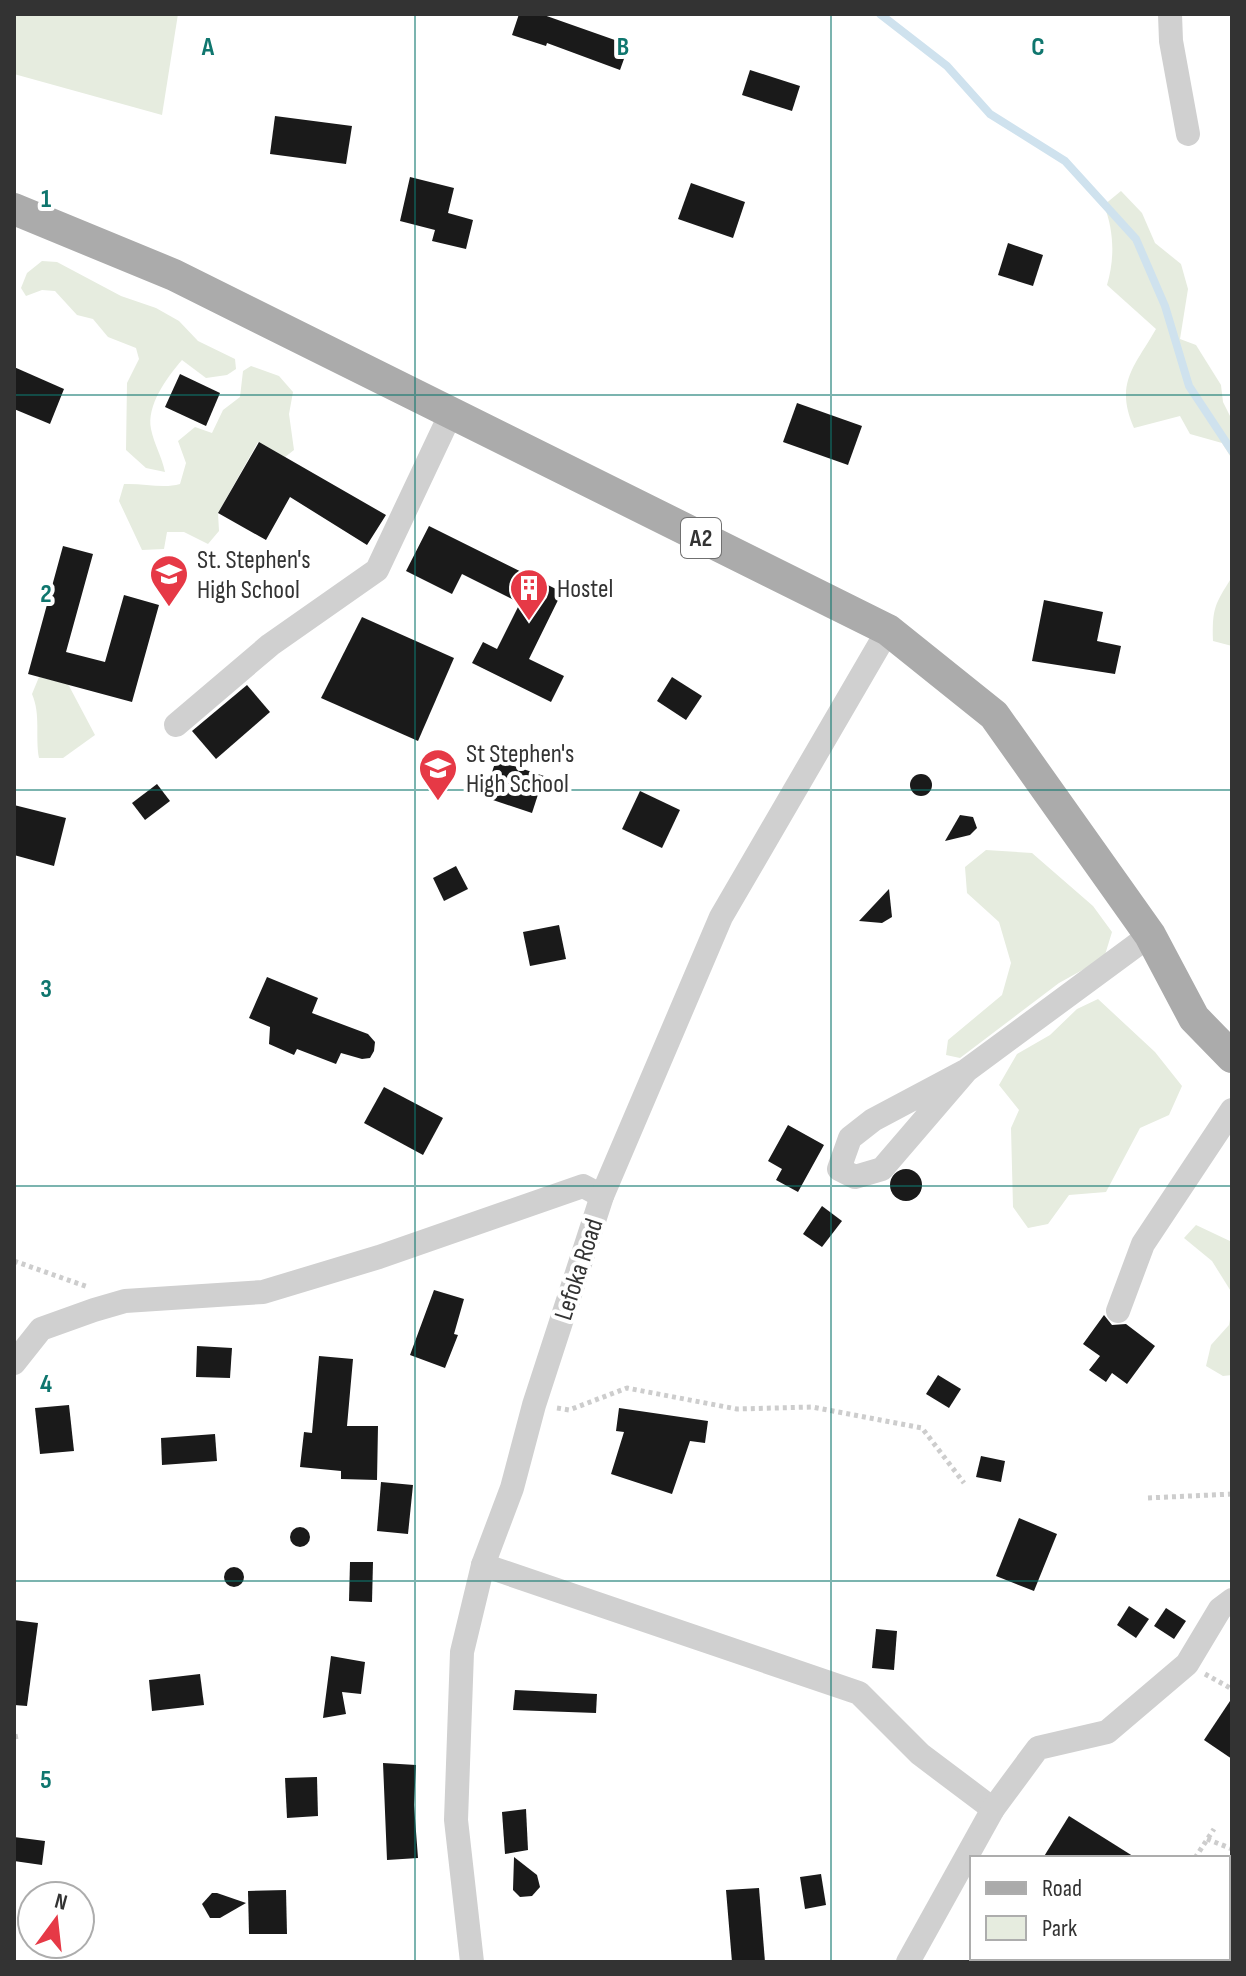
<svg xmlns="http://www.w3.org/2000/svg" width="1246" height="1976" font-family="'Sofia Sans Condensed',sans-serif">
<rect width="100%" height="100%" fill="#fff"/>
<g fill="#e6ecdf">
<polygon points="14,14 178,14 162,115 14,74"/>
<path d="M1121,191L1142,213L1155,243L1181,264L1188,289L1180,339L1196,345L1221,385L1223,402L1232,420V459L1222,443L1190,434L1180,416L1134,428C1114,383 1135,366 1156,329L1107,285C1115,258 1114,231 1104,205Z"/>
<path d="M42,261L57,262L121,296L156,308L179,321L198,341L235,359L236,369L227,375L206,378L182,360C167,377 146,406 151,429C154,444 162,457 165,472L146,468L126,450L127,383L139,359L136,348L108,337L93,319L77,315L55,291L42,290L26,296L21,288L27,273Z"/>
<path d="M251,366L279,376L293,392L289,414L294,450L285,457L258,442L218,513L219,531L208,544L184,532H167L164,549L142,550L119,501L124,484C143,483 163,489 180,484L186,463L178,441L195,427L212,433L223,410L240,397L243,371Z"/>
<path d="M1232,577V646L1213,641C1212,608 1215,604 1232,577Z"/>
<path d="M39,677L68,684L95,735L63,758H39C35,736 41,715 32,694Z"/>
<polygon points="986,850 1032,853 1093,906 1112,932 1104,958 1059,983 960,1058 946,1055 948,1040 1002,995 1011,963 999,922 967,893 965,867"/>
<polygon points="1098,999 1155,1052 1182,1086 1169,1115 1140,1128 1106,1192 1069,1195 1048,1224 1028,1228 1013,1207 1011,1128 1019,1110 999,1085 1017,1054 1050,1035 1077,1009"/>
<polygon points="1196,1225 1232,1242 1232,1293 1212,1261 1184,1238"/>
<polygon points="1232,1309 1232,1375 1223,1376 1206,1366 1211,1345 1229,1325"/>
</g>
<g fill="none" stroke-linecap="round" stroke-linejoin="round">
<polyline stroke="#cfe2ee" stroke-width="8" points="880,14 947,66 990,114 1065,161 1136,239 1165,306 1189,386 1232,451"/>
</g>
<g fill="#1a1a1a">
<polygon points="519,14 541,14 629,45 620,70 547,43 546,46 512,35"/>
<polygon points="750,70 800,86 792,111 742,95"/>
<polygon points="275,116 352,126 346,164 270,154"/>
<polygon points="410,177 454,188 448,213 473,220 466,249 432,241 435,230 400,221"/>
<polygon points="691,183 745,202 733,238 678,219"/>
<polygon points="1008,243 1043,255 1033,286 998,275"/>
<polygon points="14,367 64,389 50,424 14,409"/>
<polygon points="180,374 220,393 206,426 165,407"/>
<polygon points="797,403 862,426 848,465 783,442"/>
<polygon points="259,442 386,515 367,545 290,497 266,540 218,513"/>
<polygon points="429,526 562,592 529,659 564,676 551,702 472,663 483,642 497,649 520,603 462,574 452,594 406,571"/>
<polygon points="63,546 93,554 66,652 105,662 124,595 159,605 132,702 28,674"/>
<polygon points="1044,600 1103,612 1097,641 1121,646 1115,674 1032,661"/>
<polygon points="362,617 454,658 418,741 321,698"/>
<polygon points="672,677 702,696 686,720 657,701"/>
<polygon points="247,685 270,712 216,759 192,731"/>
<polygon points="496,760 544,776 532,813 484,797"/>
<circle cx="921" cy="785" r="11"/>
<polygon points="157,784 170,801 145,820 132,803"/>
<polygon points="640,791 680,810 662,848 622,829"/>
<polygon points="14,805 66,818 54,866 14,855"/>
<polygon points="960,815 973,817 977,828 970,835 945,841"/>
<polygon points="456,866 468,889 444,901 433,878"/>
<polygon points="889,889 892,917 882,923 859,921"/>
<polygon points="559,925 566,959 530,966 523,932"/>
<polygon points="267,977 318,998 312,1013 368,1034 375,1042 374,1051 370,1058 362,1059 341,1053 336,1064 297,1049 294,1055 269,1044 270,1027 249,1018"/>
<polygon points="384,1087 443,1118 423,1155 364,1123"/>
<polygon points="788,1125 824,1145 798,1192 776,1180 782,1169 768,1161"/>
<circle cx="906" cy="1185" r="16"/>
<polygon points="822,1206 842,1221 822,1247 803,1234"/>
<polygon points="434,1290 464,1299 454,1334 458,1335 445,1368 410,1355"/>
<polygon points="1104,1315 1112,1325 1126,1324 1155,1346 1127,1384 1112,1373 1106,1382 1089,1370 1100,1356 1083,1344"/>
<polygon points="197,1346 232,1348 230,1378 196,1377"/>
<polygon points="319,1356 353,1359 347,1426 378,1426 377,1480 341,1479 341,1471 300,1467 304,1432 312,1433"/>
<polygon points="938,1375 961,1389 949,1408 926,1394"/>
<polygon points="69,1405 74,1451 40,1454 35,1408"/>
<polygon points="619,1408 708,1421 705,1443 690,1441 672,1494 611,1474 624,1432 616,1431"/>
<polygon points="215,1434 217,1461 162,1465 161,1438"/>
<polygon points="981,1456 1005,1461 1001,1482 976,1477"/>
<polygon points="381,1482 413,1485 408,1534 377,1531"/>
<polygon points="1019,1518 1057,1534 1034,1591 996,1576"/>
<circle cx="300" cy="1537" r="10"/>
<polygon points="350,1562 373,1562 372,1602 349,1601"/>
<circle cx="234" cy="1577" r="10"/>
<polygon points="1129,1606 1149,1619 1136,1638 1117,1625"/>
<polygon points="1166,1608 1186,1621 1174,1639 1154,1626"/>
<polygon points="14,1620 38,1623 27,1706 14,1705"/>
<polygon points="876,1629 897,1631 894,1670 872,1668"/>
<polygon points="331,1656 365,1662 361,1694 342,1692 346,1714 323,1718"/>
<polygon points="200,1674 204,1705 152,1711 149,1680"/>
<polygon points="515,1690 597,1694 596,1713 513,1710"/>
<polygon points="1232,1698 1232,1759 1204,1740"/>
<polygon points="383,1763 416,1765 414,1805 418,1858 387,1860"/>
<polygon points="317,1777 318,1816 287,1818 285,1778"/>
<polygon points="526,1809 528,1850 505,1854 502,1812"/>
<polygon points="1069,1816 1136,1858 1043,1858"/>
<polygon points="14,1837 45,1841 42,1865 14,1861"/>
<polygon points="514,1857 537,1875 540,1887 532,1896 520,1897 513,1890"/>
<polygon points="821,1874 826,1905 805,1909 800,1877"/>
<polygon points="759,1888 765,1962 732,1962 726,1890"/>
<polygon points="286,1890 287,1934 249,1934 248,1891"/>
<polygon points="212,1893 217,1893 246,1903 220,1918 210,1918 202,1904"/>
</g>
<g fill="none" stroke-linecap="round" stroke-linejoin="round">
<g stroke="#cdcdcd" stroke-width="5" stroke-dasharray="4 4" stroke-linecap="butt">
<polyline points="14,1261 88,1287"/>
<polyline points="557,1408 569,1410 627,1388 737,1409 812,1407 922,1428 964,1483"/>
<polyline points="1148,1498 1232,1494"/>
<polyline points="1205,1674 1232,1689"/>
<polyline points="14,1737 19,1736"/>
<polyline points="1207,1839 1232,1849"/>
<polyline points="1195,1858 1214,1829"/>
<polyline points="1231,1864 1232,1862"/>
<polyline points="1127,1962 1130,1958"/>
</g>
<g stroke="#d0d0d0" stroke-width="24">
<polyline points="1170,14 1171,41 1188,134"/>
<polyline points="176,725 270,645 377,570 452,411"/>
<polyline points="967,1070 882,1169 855,1177 839,1169 850,1138 873,1120 967,1070 1150,935"/>
<polyline points="1118,1311 1143,1244 1232,1110"/>
<polyline points="14,1363 41,1329 94,1310 125,1301 263,1292 379,1257 583,1186 602,1196"/>
<polyline points="483,1565 859,1693 920,1754 993,1809"/>
<polyline points="472,1962 456,1820 462,1652 483,1565 512,1488 534,1405 602,1196 721,917 888,630"/>
<polyline points="908,1962 993,1809 1038,1748 1107,1732 1187,1664 1220,1609 1232,1600"/>
</g>
<polyline stroke="#ababab" stroke-width="32" points="14,209 174,275 888,630 994,715 1150,935 1194,1018 1232,1057"/>
</g>
<path fill="none" stroke="#0f766e" stroke-width="2" stroke-opacity="0.55" d="M415,14V1962M831,14V1962M14,395H1232M14,790H1232M14,1186H1232M14,1581H1232"/>
<defs>
<g id="school-pin" transform="scale(2)"><path d="M0 17L-7.5 6A9.5 9.5 0 1 1 7.5 6Z" fill="#e63946" stroke="#fff"/><path d="M0-5L7-2L0 1L-7-2ZM-4 1L0 2.5L4 1V4Q0 6-4 4Z" fill="#fff"/></g>
<g id="building-pin" transform="scale(2)"><path d="M0 17L-7.5 6A9.5 9.5 0 1 1 7.5 6Z" fill="#e63946" stroke="#fff"/><path d="M-4-6H4V6H1V3H-1V6H-4ZM-2.5-4.3h1.7v1.8h-1.7ZM.8-4.3h1.7v1.8H.8ZM-2.5-1h1.7V.8h-1.7ZM.8-1h1.7V.8H.8Z" fill="#fff"/></g>
</defs>
<g fill-rule="evenodd">
<use href="#school-pin" x="169" y="574"/>
<use href="#building-pin" x="529" y="588"/>
<use href="#school-pin" x="438" y="768"/>
</g>
<g text-anchor="middle" stroke-width="8" stroke-linejoin="round" paint-order="stroke">
<rect fill="#fff" stroke="#707070" stroke-width="2" x="681" y="518" width="40" height="40" rx="6"/>
<g font-size="24" font-weight="bold" fill="#333">
<text x="701" y="546">A2</text>
</g>
<g font-size="26" fill="#333" stroke="#fff" text-anchor="start">
<text x="197" y="568">St. Stephen's<tspan x="197" dy="30">High School</tspan></text>
<text x="557" y="597">Hostel</text>
<text x="466" y="762">St Stephen's<tspan x="466" dy="30">High School</tspan></text>
</g>
<g font-size="26" fill="#333" stroke="#fff">
<text transform="translate(578 1269) rotate(-72)" y="9">Lefoka Road</text>
</g>
</g>
<g font-size="26" text-anchor="middle" font-weight="bold" fill="#0f766e" stroke="#fff" stroke-width="8" stroke-linejoin="round" paint-order="stroke">
<text x="208" y="55">A</text>
<text x="623" y="55">B</text>
<text x="1038" y="55">C</text>
<text x="46" y="207">1</text>
<text x="46" y="602">2</text>
<text x="46" y="997">3</text>
<text x="46" y="1392">4</text>
<text x="46" y="1788">5</text>
</g>
<rect width="1246" height="1976" fill="none" stroke="#333333" stroke-width="32"/>
<rect x="970" y="1856" width="260" height="104" fill="#ffffff" stroke="#adadad" stroke-width="2"/>
<rect x="986" y="1882" width="40" height="12" fill="#ababab" stroke="#adadad" stroke-width="2"/>
<text x="1042" y="1896" font-size="24" fill="#333333">Road</text>
<rect x="986" y="1916" width="40" height="24" fill="#e6ecdf" stroke="#adadad" stroke-width="2"/>
<text x="1042" y="1936" font-size="24" fill="#333333">Park</text>
<g transform="translate(56 1920) rotate(15)"><circle r="38" fill="#ffffff" stroke="#adadad" stroke-width="2"/>
<path d="M0-6L14 30L0 20L-14 30Z" fill="#e63946"/>
<text y="-12" font-size="22" font-weight="bold" text-anchor="middle" fill="#333333">N</text>
</g>
</svg>
